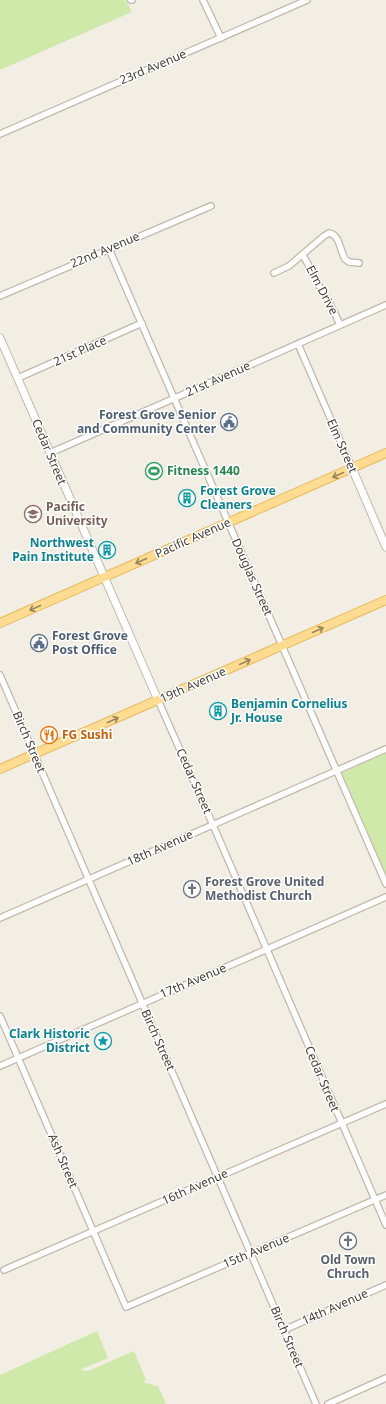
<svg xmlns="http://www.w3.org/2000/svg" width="386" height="1404" font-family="'Noto Sans',sans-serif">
<rect width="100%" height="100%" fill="#f3eee4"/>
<g fill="#cfe9ab">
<polygon points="0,0 126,0 132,12 0,70"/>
<polygon points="386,753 386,875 342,773"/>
<polygon points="97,1331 108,1358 80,1370 88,1371 134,1351 146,1380 142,1382 158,1386 166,1404 0,1404 0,1375"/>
</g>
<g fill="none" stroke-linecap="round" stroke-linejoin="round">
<g stroke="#c1b8aa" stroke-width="8">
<g id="minor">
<polyline points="131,0 132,0"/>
<polyline points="203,0 221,38"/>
<polyline points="0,134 307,0"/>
<polyline points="109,249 386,884"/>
<path d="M303,256C310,265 313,276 319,286C328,300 334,310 340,325"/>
<path d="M274,273L289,266L324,236L329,233C340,235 340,251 345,259L349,262L359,263"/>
<polyline points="0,296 211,206"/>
<polyline points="298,344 352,468"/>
<polyline points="18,378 142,323"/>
<polyline points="50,453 386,305"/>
<polyline points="0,675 316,1404"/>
<polyline points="158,700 213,825 386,1225"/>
<polyline points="0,918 386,749"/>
<polyline points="0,1016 126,1307 386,1195"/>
<polyline points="0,1066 386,897"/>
<polyline points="4,1270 386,1104"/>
<polyline points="284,1330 386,1285"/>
<polyline points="328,1404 386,1378"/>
</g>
</g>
<g stroke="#c1b8aa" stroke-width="9">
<g id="tertiary">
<polyline points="0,338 158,700"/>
<polyline points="352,468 386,547"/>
</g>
</g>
<g stroke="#e7ba5e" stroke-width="10">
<g id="primary">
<polyline points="0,623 386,453"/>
<polyline points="0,769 386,600"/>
</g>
</g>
<use href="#minor" stroke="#fff" stroke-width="5.5"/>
<use href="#tertiary" stroke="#fff" stroke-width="7"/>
<use href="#primary" stroke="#ffdc91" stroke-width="8"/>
</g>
<defs><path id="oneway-shaft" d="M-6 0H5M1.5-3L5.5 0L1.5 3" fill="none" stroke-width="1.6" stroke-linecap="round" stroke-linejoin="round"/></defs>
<g stroke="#99855e">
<use href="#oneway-shaft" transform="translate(338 475) rotate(156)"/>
<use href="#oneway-shaft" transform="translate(141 561) rotate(156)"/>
<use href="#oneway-shaft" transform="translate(35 608) rotate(156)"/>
<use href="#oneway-shaft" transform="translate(318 630) rotate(-24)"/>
<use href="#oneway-shaft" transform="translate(245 662) rotate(-24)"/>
<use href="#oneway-shaft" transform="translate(113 720) rotate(-24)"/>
</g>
<defs>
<g id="civic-ring" transform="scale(0.9)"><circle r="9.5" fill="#fff" stroke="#5c6f8a" stroke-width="1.5"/><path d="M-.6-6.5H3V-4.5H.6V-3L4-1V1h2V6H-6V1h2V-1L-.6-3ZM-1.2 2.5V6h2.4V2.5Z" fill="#5c6f8a"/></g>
<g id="stadium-ring" transform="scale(0.9)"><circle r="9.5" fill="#fff" stroke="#2e9e5b" stroke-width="1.5"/><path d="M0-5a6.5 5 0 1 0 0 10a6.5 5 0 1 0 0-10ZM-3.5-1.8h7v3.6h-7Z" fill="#2e9e5b"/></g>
<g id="building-ring" transform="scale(0.9)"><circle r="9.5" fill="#fff" stroke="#0f9aa8" stroke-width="1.5"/><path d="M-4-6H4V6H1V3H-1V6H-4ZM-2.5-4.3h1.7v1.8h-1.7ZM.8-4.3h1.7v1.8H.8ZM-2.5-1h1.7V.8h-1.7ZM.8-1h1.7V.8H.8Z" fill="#0f9aa8"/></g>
<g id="university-ring" transform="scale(0.9)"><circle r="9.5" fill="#fff" stroke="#8d6e63" stroke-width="1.5"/><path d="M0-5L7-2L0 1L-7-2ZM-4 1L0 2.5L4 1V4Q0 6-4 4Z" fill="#8d6e63"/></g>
<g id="restaurant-ring" transform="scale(0.9)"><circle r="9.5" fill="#fff" stroke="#e8710a" stroke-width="1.5"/><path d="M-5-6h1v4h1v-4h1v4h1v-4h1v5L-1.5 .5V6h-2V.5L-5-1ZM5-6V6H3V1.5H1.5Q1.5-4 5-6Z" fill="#e8710a"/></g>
<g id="church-ring" transform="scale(0.9)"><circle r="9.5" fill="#fff" stroke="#6b7280" stroke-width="1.5"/><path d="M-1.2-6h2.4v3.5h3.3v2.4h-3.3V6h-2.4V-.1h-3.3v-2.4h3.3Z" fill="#6b7280"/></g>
<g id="sight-ring" transform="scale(0.9)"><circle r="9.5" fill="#fff" stroke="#0f9aa8" stroke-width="1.5"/><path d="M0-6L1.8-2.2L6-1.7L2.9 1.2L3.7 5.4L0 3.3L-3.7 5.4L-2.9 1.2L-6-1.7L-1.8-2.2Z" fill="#0f9aa8"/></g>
</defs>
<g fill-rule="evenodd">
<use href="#civic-ring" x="229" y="422"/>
<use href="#stadium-ring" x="154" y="471"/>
<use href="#building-ring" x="187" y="498"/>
<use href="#university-ring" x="33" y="514"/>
<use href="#building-ring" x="107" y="550"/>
<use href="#civic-ring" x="39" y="643"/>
<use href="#building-ring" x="218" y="711"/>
<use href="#restaurant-ring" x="49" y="735"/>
<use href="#church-ring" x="192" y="889"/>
<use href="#sight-ring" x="103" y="1041"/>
<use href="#church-ring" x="348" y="1241"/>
</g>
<g text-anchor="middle" stroke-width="3" stroke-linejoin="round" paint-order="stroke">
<g font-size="12" fill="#453e34" stroke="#fff">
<text transform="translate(153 67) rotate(-23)" y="4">23rd Avenue</text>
<text transform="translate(105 250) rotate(-23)" y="4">22nd Avenue</text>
<text transform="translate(322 290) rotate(62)" y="4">Elm Drive</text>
<text transform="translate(80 351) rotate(-24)" y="4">21st Place</text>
<text transform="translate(218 379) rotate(-24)" y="4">21st Avenue</text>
<text transform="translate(342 446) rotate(66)" y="4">Elm Street</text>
<text transform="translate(49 452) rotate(67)" y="4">Cedar Street</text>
<text transform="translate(193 538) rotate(-24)" y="4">Pacific Avenue</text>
<text transform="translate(252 577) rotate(66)" y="4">Douglas Street</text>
<text transform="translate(193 685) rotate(-24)" y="4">19th Avenue</text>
<text transform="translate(29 742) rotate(67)" y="4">Birch Street</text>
<text transform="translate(194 781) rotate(66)" y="4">Cedar Street</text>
<text transform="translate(160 848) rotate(-24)" y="4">18th Avenue</text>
<text transform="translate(193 981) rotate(-23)" y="4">17th Avenue</text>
<text transform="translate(158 1040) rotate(66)" y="4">Birch Street</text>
<text transform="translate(322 1079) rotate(67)" y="4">Cedar Street</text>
<text transform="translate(63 1161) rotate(67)" y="4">Ash Street</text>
<text transform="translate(195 1187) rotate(-24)" y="4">16th Avenue</text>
<text transform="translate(256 1251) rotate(-23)" y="4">15th Avenue</text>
<text transform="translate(335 1307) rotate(-24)" y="4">14th Avenue</text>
<text transform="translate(287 1337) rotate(67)" y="4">Birch Street</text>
</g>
<g font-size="12" font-weight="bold" fill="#4e5e75" stroke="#fff" text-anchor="end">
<text x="216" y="419">Forest Grove Senior<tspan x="216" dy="14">and Community Center</tspan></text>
<text x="52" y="640" text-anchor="start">Forest Grove<tspan x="52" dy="14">Post Office</tspan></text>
</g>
<g font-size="12" font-weight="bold" fill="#27864d" stroke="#fff" text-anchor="start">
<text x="167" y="475">Fitness 1440</text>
</g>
<g font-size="12" font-weight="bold" fill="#0d838f" stroke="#fff" text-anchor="start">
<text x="200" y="495">Forest Grove<tspan x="200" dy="14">Cleaners</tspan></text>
<text x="94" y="547" text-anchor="end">Northwest<tspan x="94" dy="14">Pain Institute</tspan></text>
<text x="231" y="708">Benjamin Cornelius<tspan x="231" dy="14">Jr. House</tspan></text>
<text x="90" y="1038" text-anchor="end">Clark Historic<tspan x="90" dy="14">District</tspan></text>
</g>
<g font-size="12" font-weight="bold" fill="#785e54" stroke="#fff" text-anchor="start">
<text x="46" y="511">Pacific<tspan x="46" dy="14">University</tspan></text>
</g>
<g font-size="12" font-weight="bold" fill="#c56008" stroke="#fff" text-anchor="start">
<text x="62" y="739">FG Sushi</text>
</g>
<g font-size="12" font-weight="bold" fill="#5b616d" stroke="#fff" text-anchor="start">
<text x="205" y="886">Forest Grove United<tspan x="205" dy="14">Methodist Church</tspan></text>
<text x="348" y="1264" text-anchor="middle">Old Town<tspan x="348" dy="14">Chruch</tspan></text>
</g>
</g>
</svg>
